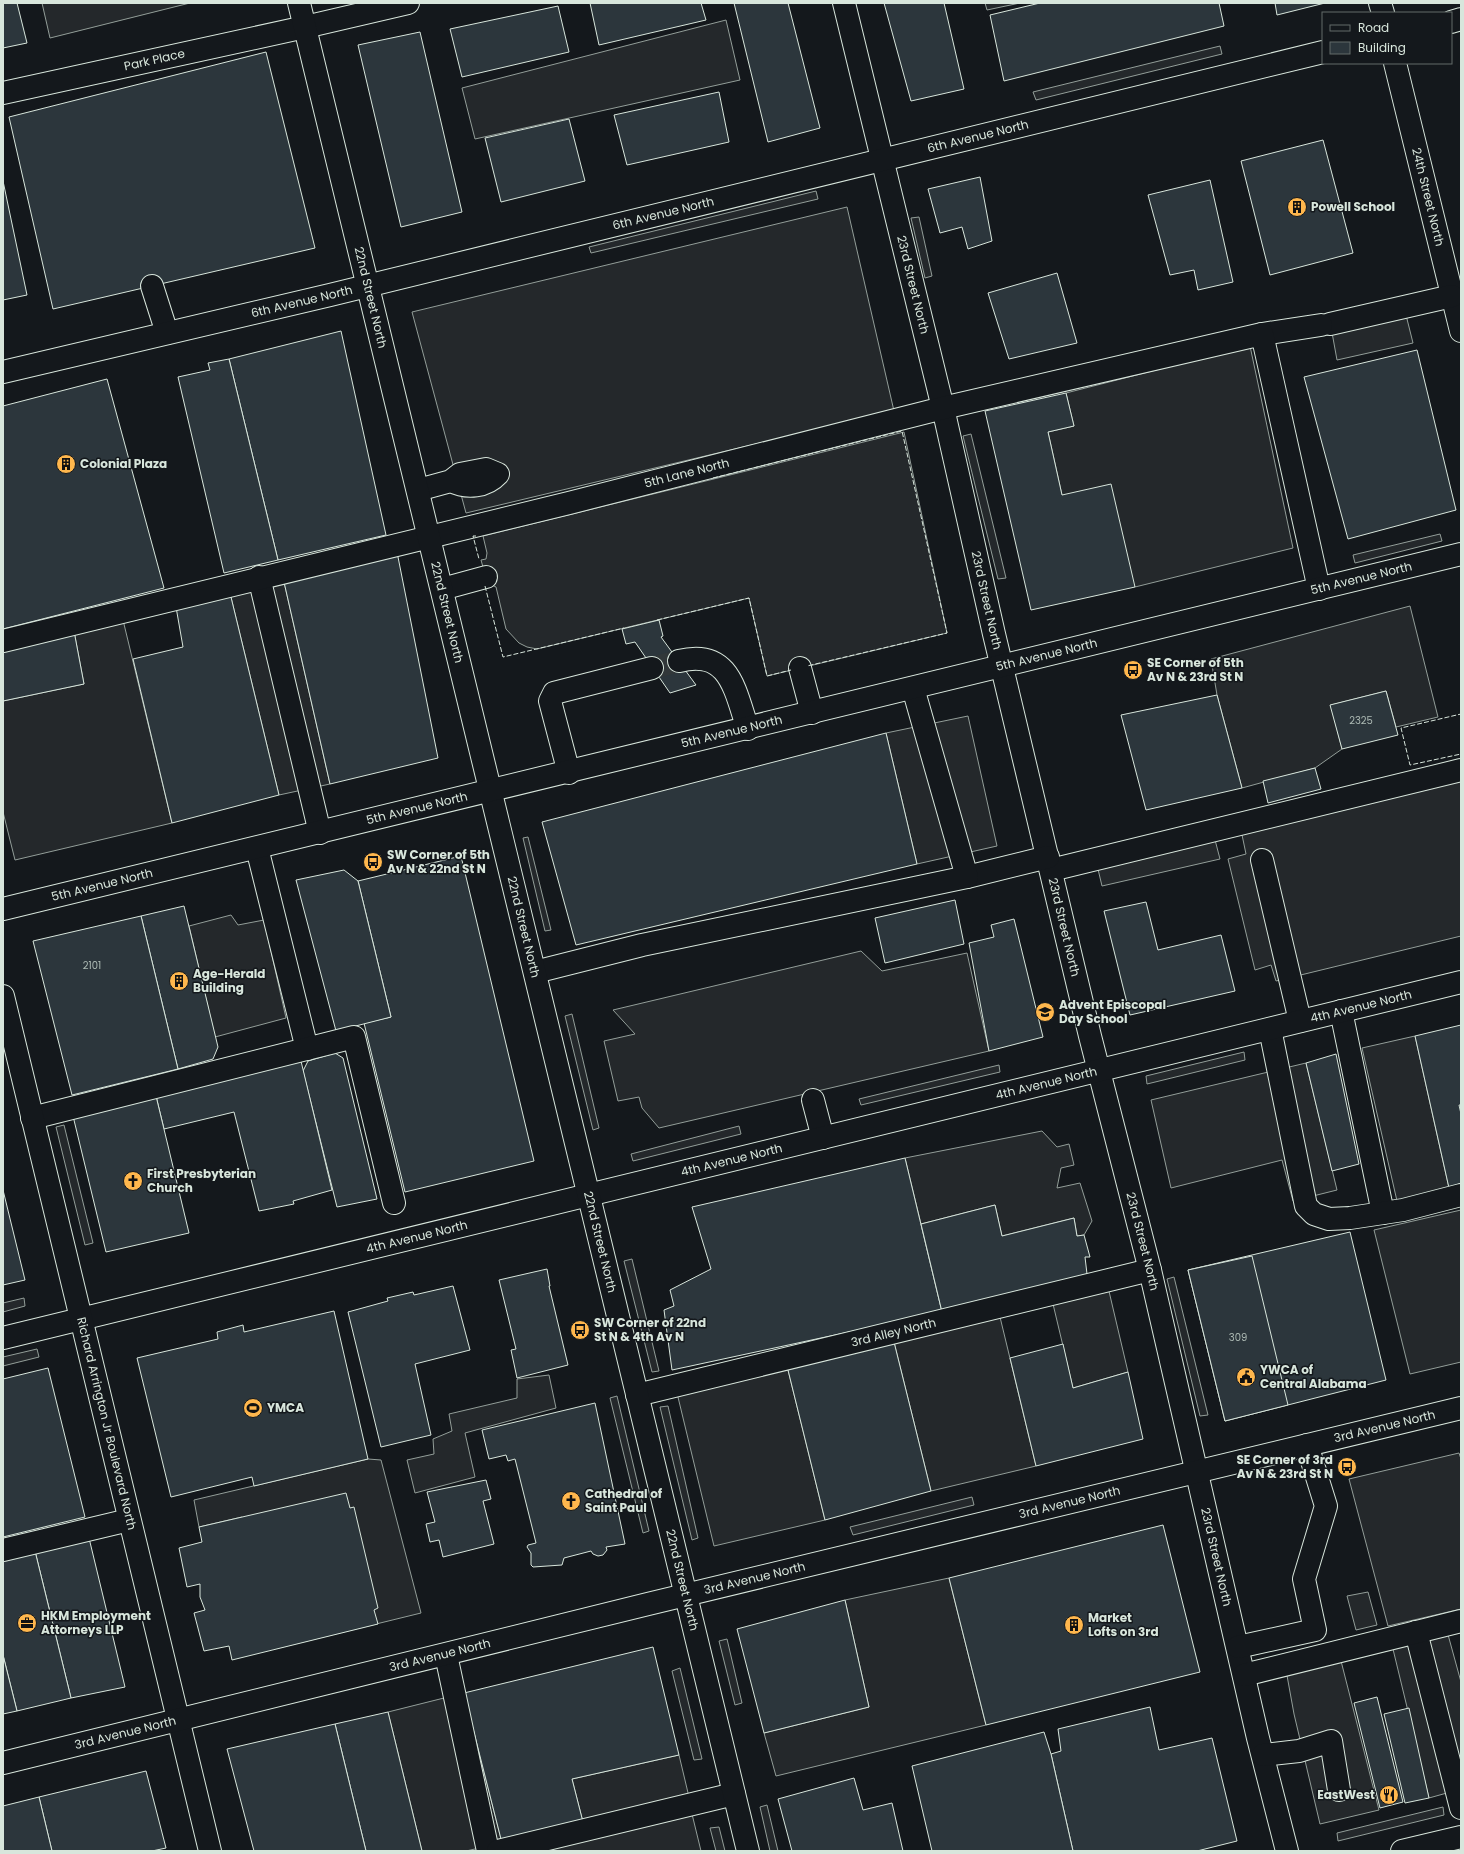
<svg xmlns="http://www.w3.org/2000/svg" width="1464" height="1854" font-family="Poppins,sans-serif">
<rect width="100%" height="100%" fill="#14181c"/>
<g fill="#24282b" stroke="#939e99">
<polygon points="42,3 190,3 50,38"/>
<polygon points="985,3 1020,3 987,10"/>
<polygon points="726,20 740,80 475,139 462,88"/>
<polygon points="1220,46 1222,54 1036,100 1033,92"/>
<polygon points="816,191 818,199 591,253 589,247"/>
<polygon points="847,207 894,411 466,513 412,312"/>
<polygon points="919,217 932,276 925,278 911,218"/>
<polygon points="1405,311 1413,343 1337,360 1331,327"/>
<polygon points="1250,346 1293,548 1135,587 1062,495 1048,432 1074,426 1066,393"/>
<polygon points="904,432 947,633 767,676 749,598 537,649 527,647 519,643 506,629 496,587 492,585 488,585 481,560 486,559 487,553 483,536"/>
<polygon points="971,434 1006,578 998,579 963,436"/>
<polygon points="1440,534 1442,541 1355,563 1353,555"/>
<polygon points="284,582 330,784 279,795 230,593"/>
<polygon points="1410,606 1438,717 1396,727 1386,691 1331,705 1342,749 1315,768 1242,788 1217,695 1211,659"/>
<polygon points="123,620 172,823 15,860 3,812 3,701 84,684 74,631"/>
<polygon points="968,716 997,846 917,864 886,733"/>
<polygon points="1461,778 1461,936 1276,981 1271,965 1255,970 1228,859 1246,854 1241,830"/>
<polygon points="1214,836 1220,859 1102,886 1097,865"/>
<polygon points="528,837 551,930 545,931 523,838"/>
<polygon points="231,915 238,925 264,920 286,1018 215,1037 189,926"/>
<polygon points="861,951 882,971 967,953 989,1051 659,1128 642,1108 639,1097 618,1101 604,1041 635,1034 613,1010"/>
<polygon points="572,1014 599,1128 593,1130 565,1016"/>
<polygon points="1415,1036 1449,1188 1397,1201 1362,1048"/>
<polygon points="1244,1052 1245,1060 1147,1084 1146,1076"/>
<polygon points="1306,1063 1337,1190 1293,1201 1282,1160 1171,1188 1151,1100"/>
<polygon points="999,1065 1000,1072 861,1105 859,1099"/>
<polygon points="64,1125 93,1243 85,1245 56,1127"/>
<polygon points="739,1126 741,1134 633,1161 631,1154"/>
<polygon points="1042,1131 1057,1147 1069,1144 1074,1165 1061,1168 1057,1188 1080,1183 1092,1221 1084,1235 1077,1236 1074,1218 1002,1236 995,1205 921,1224 905,1158"/>
<polygon points="1461,1210 1461,1362 1410,1374 1374,1230"/>
<polygon points="632,1259 659,1371 652,1372 624,1261"/>
<polygon points="1174,1277 1208,1415 1200,1416 1167,1279"/>
<polygon points="1108,1287 1128,1372 1073,1388 1053,1304"/>
<polygon points="24,1298 25,1306 3,1312 3,1303"/>
<polygon points="1000,1317 1036,1466 931,1491 894,1342"/>
<polygon points="37,1349 39,1357 3,1366 3,1357"/>
<polygon points="787,1366 825,1520 714,1546 677,1393"/>
<polygon points="549,1375 556,1408 465,1433 475,1477 415,1493 407,1460 434,1454 433,1439 452,1431 449,1414 517,1398 517,1379"/>
<polygon points="617,1396 649,1531 643,1533 610,1398"/>
<polygon points="668,1406 698,1538 692,1540 660,1407"/>
<polygon points="1459,1453 1461,1459 1461,1609 1388,1626 1349,1479"/>
<polygon points="368,1459 381,1460 421,1613 274,1649 242,1517 199,1527 194,1500"/>
<polygon points="972,1497 974,1505 853,1535 850,1527"/>
<polygon points="949,1578 986,1725 776,1776 764,1733 869,1707 845,1600"/>
<polygon points="1368,1592 1377,1625 1356,1630 1347,1596"/>
<polygon points="1447,1631 1461,1682 1461,1789 1429,1798 1392,1645"/>
<polygon points="727,1639 742,1703 735,1705 719,1641"/>
<polygon points="1340,1657 1379,1810 1320,1824 1294,1714 1286,1670"/>
<polygon points="680,1668 702,1759 694,1760 672,1671"/>
<polygon points="464,1693 502,1843 466,1851 422,1851 388,1712"/>
<polygon points="679,1755 689,1797 583,1822 572,1779"/>
<polygon points="767,1805 778,1851 770,1851 760,1807"/>
<polygon points="1443,1807 1444,1815 1338,1841 1337,1833"/>
<polygon points="692,1814 701,1851 542,1851"/>
<polygon points="719,1827 725,1851 716,1851 710,1828"/>
</g>
<g fill="#2c363c" stroke="#d8e6dc">
<polygon points="3,3 17,3 27,43 3,48"/>
<polygon points="590,3 701,3 706,20 599,45"/>
<polygon points="734,3 788,3 820,128 768,142"/>
<polygon points="884,3 944,3 964,89 911,101"/>
<polygon points="1040,3 1219,3 1224,26 1004,81 990,15"/>
<polygon points="1275,3 1325,3 1277,15"/>
<polygon points="558,6 569,52 462,77 450,29"/>
<polygon points="420,32 462,212 401,227 358,45"/>
<polygon points="266,52 315,248 53,309 9,117"/>
<polygon points="719,92 729,142 627,165 614,115"/>
<polygon points="569,119 585,181 501,202 485,138"/>
<polygon points="1323,140 1353,253 1270,275 1241,161"/>
<polygon points="980,177 992,241 968,249 962,227 940,233 928,189"/>
<polygon points="1210,180 1233,282 1198,290 1194,270 1170,275 1148,195"/>
<polygon points="3,181 27,295 3,300"/>
<polygon points="1057,273 1077,343 1009,359 988,293"/>
<polygon points="341,331 386,535 278,560 229,359"/>
<polygon points="1417,350 1456,510 1348,539 1304,377"/>
<polygon points="229,359 278,560 224,573 178,377 210,370 208,363"/>
<polygon points="107,379 164,588 3,629 3,406"/>
<polygon points="1066,393 1074,426 1048,432 1062,495 1111,484 1135,587 1031,610 985,411"/>
<polygon points="397,552 438,758 330,784 284,582"/>
<polygon points="230,593 279,795 172,823 133,659 183,647 176,607"/>
<polygon points="659,620 663,636 661,637 696,685 670,693 635,642 626,644 622,629"/>
<polygon points="74,631 84,684 3,701 3,648"/>
<polygon points="1386,691 1398,735 1342,749 1330,705"/>
<polygon points="1217,695 1242,788 1146,810 1121,715"/>
<polygon points="886,733 917,864 576,945 542,822"/>
<polygon points="1315,768 1321,789 1268,803 1263,781"/>
<polygon points="461,856 534,1161 405,1192 364,1023 391,1017 358,881"/>
<polygon points="344,870 358,881 391,1017 336,1031 296,880"/>
<polygon points="955,900 964,944 885,963 875,918"/>
<polygon points="1146,902 1158,950 1221,935 1235,991 1130,1015 1104,911"/>
<polygon points="184,906 218,1047 213,1059 178,1069 141,916"/>
<polygon points="141,916 178,1069 72,1095 33,941"/>
<polygon points="1014,919 1043,1037 989,1051 969,943 994,937 991,925"/>
<polygon points="1461,1025 1461,1105 1459,1105 1461,1114 1461,1183 1449,1188 1415,1036"/>
<polygon points="335,1053 343,1058 377,1199 337,1207 303,1071 308,1061"/>
<polygon points="1336,1054 1359,1164 1332,1171 1306,1063"/>
<polygon points="300,1057 332,1190 293,1201 294,1204 259,1211 234,1112 164,1129 156,1096"/>
<polygon points="156,1096 189,1233 106,1252 73,1116"/>
<polygon points="905,1158 942,1312 672,1370 664,1310 674,1306 670,1290 711,1269 692,1207"/>
<polygon points="3,1190 25,1280 3,1285"/>
<polygon points="995,1205 1002,1236 1074,1218 1077,1236 1084,1235 1090,1257 1085,1257 1087,1274 942,1312 921,1224"/>
<polygon points="1350,1232 1386,1380 1225,1421 1188,1270"/>
<polygon points="1252,1256 1288,1405 1225,1421 1188,1270"/>
<polygon points="547,1269 550,1286 549,1286 568,1365 517,1378 511,1350 516,1349 499,1280"/>
<polygon points="453,1286 470,1350 415,1364 431,1435 381,1447 348,1312 388,1301 387,1298 413,1292 414,1295"/>
<polygon points="334,1311 368,1459 254,1486 252,1477 171,1497 137,1358 218,1339 217,1332 243,1325 244,1332"/>
<polygon points="894,1342 931,1491 825,1520 787,1366"/>
<polygon points="1063,1344 1073,1388 1128,1372 1143,1439 1036,1466 1010,1358"/>
<polygon points="48,1368 85,1517 3,1537 3,1379"/>
<polygon points="595,1403 625,1544 606,1547 607,1550 603,1555 598,1556 593,1554 591,1551 564,1558 562,1565 533,1567 531,1565 531,1553 527,1547 528,1545 536,1543 515,1459 508,1461 506,1455 489,1459 482,1430"/>
<polygon points="486,1480 491,1499 483,1501 494,1544 443,1557 439,1540 430,1542 426,1524 435,1522 427,1492"/>
<polygon points="346,1493 350,1508 354,1507 378,1608 374,1610 378,1624 232,1660 229,1646 204,1651 194,1613 205,1610 200,1597 200,1584 187,1587 179,1548 202,1542 199,1527"/>
<polygon points="1163,1525 1200,1672 986,1725 949,1578"/>
<polygon points="89,1538 125,1687 71,1698 35,1551"/>
<polygon points="35,1551 71,1698 17,1711 3,1655 3,1559"/>
<polygon points="845,1600 869,1707 764,1733 737,1629"/>
<polygon points="653,1647 679,1755 572,1779 583,1822 502,1843 464,1693"/>
<polygon points="3,1655 17,1711 3,1714"/>
<polygon points="1377,1697 1403,1802 1380,1808 1354,1703"/>
<polygon points="1150,1707 1159,1750 1212,1738 1237,1841 1197,1851 1073,1851 1051,1754 1061,1751 1058,1729"/>
<polygon points="1409,1708 1429,1798 1405,1803 1384,1714"/>
<polygon points="388,1712 422,1851 366,1851 335,1724"/>
<polygon points="335,1724 366,1851 254,1851 227,1749"/>
<polygon points="1044,1732 1051,1754 1073,1851 932,1851 912,1766"/>
<polygon points="146,1771 166,1848 152,1851 52,1851 39,1797"/>
<polygon points="854,1778 863,1810 892,1803 903,1851 792,1851 778,1799"/>
<polygon points="39,1797 52,1851 3,1851 3,1806"/>
</g>
<g fill="none" stroke-linecap="round" stroke-linejoin="round">
<polyline stroke="#313739" stroke-width="22" stroke-dasharray="22 11" stroke-linecap="butt" points="652,668 679,661"/>
<g stroke="#d8e6dc" stroke-width="24">
<g id="minor">
<path id="s1" d="M844,3L943,408L994,634L1090,1036L1150,1270L1258,1738L1287,1851"/>
<polyline points="1380,3 1383,13"/>
<path id="s2" d="M1395,63L1461,331"/>
<path id="s3" d="M3,93L305,27L408,3"/>
<polyline points="152,286 167,333"/>
<polyline points="1330,324 1452,296"/>
<polyline points="1262,334 1321,325"/>
<path d="M418,490L451,481L460,474L486,469L498,474C486,487 467,489 451,481"/>
<polyline points="259,577 320,833"/>
<polyline points="442,589 486,577"/>
<path id="s4" d="M3,641L569,503L943,408L1262,334L1319,589"/>
<path d="M679,661C730,648 735,691 748,729"/>
<polyline points="800,668 812,713"/>
<polyline points="569,773 550,701 554,693 652,668"/>
<polyline points="257,848 307,1049"/>
<polyline points="1262,860 1300,1021"/>
<polyline points="1051,870 1461,770"/>
<polyline points="967,877 1048,857"/>
<polyline points="535,972 642,945 967,877 913,688"/>
<polyline points="1341,1011 1383,1213"/>
<polyline points="1270,1029 1306,1206 1314,1214 1329,1219 1350,1218 1403,1210 1461,1195"/>
<polyline points="813,1100 823,1138"/>
<polyline points="32,1118 354,1037 394,1203"/>
<path id="s5" d="M3,1338L1461,982"/>
<path id="s6" d="M637,1395L1150,1270"/>
<polyline points="3,1550 129,1520"/>
<polyline points="1416,1632 1461,1808"/>
<polyline points="1238,1647 1315,1630 1304,1579 1326,1506 1307,1445"/>
<polyline points="446,1655 488,1851"/>
<polyline points="1244,1675 1461,1621"/>
<polyline points="1263,1755 1299,1751 1331,1741 1339,1790"/>
<polyline points="498,1851 734,1794"/>
</g>
</g>
<g stroke="#d8e6dc" stroke-width="24">
<g id="major">
<path id="s7" d="M299,3L748,1851"/>
<polyline points="1451,22 1461,19"/>
<path id="s8" d="M3,372L330,295L1323,52"/>
<path id="s9" d="M3,909L1461,554"/>
<path id="s10" d="M3,996L210,1851"/>
<path id="s11" d="M3,1763L648,1604L1461,1408"/>
<polyline points="1402,1851 1461,1837"/>
</g>
</g>
<use href="#minor" stroke="#14181c" stroke-width="22"/>
<use href="#major" stroke="#14181c" stroke-width="22"/>
<g stroke="#d8e6dc" stroke-width="1" stroke-dasharray="5 2" stroke-linecap="butt">
<polyline points="713,478 902,431 947,633 807,666"/>
<polyline points="476,536 473,536 479,559"/>
<polyline points="485,586 503,657 624,628"/>
<polyline points="657,620 749,598 767,676 791,670"/>
<polyline points="1461,716 1461,714 1401,728 1410,765 1461,754"/>
</g>
</g>
<defs>
<g id="building-disc" transform="scale(1)"><circle r="9.5" fill="#ffb74d" stroke="#14181c"/><path d="M-4-6H4V6H1V3H-1V6H-4ZM-2.5-4.3h1.7v1.8h-1.7ZM.8-4.3h1.7v1.8H.8ZM-2.5-1h1.7V.8h-1.7ZM.8-1h1.7V.8H.8Z" fill="#111"/></g>
<g id="bus-disc" transform="scale(1)"><circle r="9.5" fill="#ffb74d" stroke="#14181c"/><path d="M-5-6H5V4H4V6H2V4H-2V6H-4V4H-5ZM-3.5-4V0h7V-4ZM-3.5 1.2v1.5H-2V1.2ZM2 1.2v1.5H3.5V1.2Z" fill="#111"/></g>
<g id="school-disc" transform="scale(1)"><circle r="9.5" fill="#ffb74d" stroke="#14181c"/><path d="M0-5L7-2L0 1L-7-2ZM-4 1L0 2.5L4 1V4Q0 6-4 4Z" fill="#111"/></g>
<g id="church-disc" transform="scale(1)"><circle r="9.5" fill="#ffb74d" stroke="#14181c"/><path d="M-1.2-6h2.4v3.5h3.3v2.4h-3.3V6h-2.4V-.1h-3.3v-2.4h3.3Z" fill="#111"/></g>
<g id="civic-disc" transform="scale(1)"><circle r="9.5" fill="#ffb74d" stroke="#14181c"/><path d="M-.6-6.5H3V-4.5H.6V-3L4-1V1h2V6H-6V1h2V-1L-.6-3ZM-1.2 2.5V6h2.4V2.5Z" fill="#111"/></g>
<g id="stadium-disc" transform="scale(1)"><circle r="9.5" fill="#ffb74d" stroke="#14181c"/><path d="M0-5a6.5 5 0 1 0 0 10a6.5 5 0 1 0 0-10ZM-3.5-1.8h7v3.6h-7Z" fill="#111"/></g>
<g id="office-disc" transform="scale(1)"><circle r="9.5" fill="#ffb74d" stroke="#14181c"/><path d="M-6-3h4V-5.5h4V-3h4V5H-6ZM-1-4.5V-3h2v-1.5ZM-6 0V1H6V0Z" fill="#111"/></g>
<g id="restaurant-disc" transform="scale(1)"><circle r="9.5" fill="#ffb74d" stroke="#14181c"/><path d="M-5-6h1v4h1v-4h1v4h1v-4h1v5L-1.5 .5V6h-2V.5L-5-1ZM5-6V6H3V1.5H1.5Q1.5-4 5-6Z" fill="#111"/></g>
</defs>
<g fill-rule="evenodd">
<use href="#building-disc" x="1297" y="207"/>
<use href="#building-disc" x="66" y="464"/>
<use href="#bus-disc" x="1133" y="670"/>
<use href="#bus-disc" x="373" y="862"/>
<use href="#building-disc" x="179" y="981"/>
<use href="#school-disc" x="1045" y="1012"/>
<use href="#church-disc" x="133" y="1181"/>
<use href="#bus-disc" x="580" y="1330"/>
<use href="#civic-disc" x="1246" y="1377"/>
<use href="#stadium-disc" x="253" y="1408"/>
<use href="#bus-disc" x="1347" y="1467"/>
<use href="#church-disc" x="571" y="1501"/>
<use href="#office-disc" x="27" y="1623"/>
<use href="#building-disc" x="1074" y="1625"/>
<use href="#restaurant-disc" x="1389" y="1795"/>
</g>
<g text-anchor="middle" stroke-width="3" stroke-linejoin="round" paint-order="stroke">
<g font-size="10" fill="#adbab4">
<text x="1361" y="724">2325</text>
<text x="92" y="969">2101</text>
<text x="1238" y="1341">309</text>
</g>
<g font-size="12" fill="#d8e6dc" stroke="#14181c">
<text dy="4" stroke="none"><textPath href="#s3" startOffset="155">Park Place</textPath></text>
<text dy="4" stroke="none"><textPath href="#s8" startOffset="1003">6th Avenue North</textPath></text>
<text dy="4" stroke="none"><textPath href="#s2" startOffset="138">24th Street North</textPath></text>
<text dy="4" stroke="none"><textPath href="#s8" startOffset="679">6th Avenue North</textPath></text>
<text dy="4" stroke="none"><textPath href="#s1" startOffset="290">23rd Street North</textPath></text>
<text dy="4" stroke="none"><textPath href="#s7" startOffset="303">22nd Street North</textPath></text>
<text dy="4" stroke="none"><textPath href="#s8" startOffset="307">6th Avenue North</textPath></text>
<text dy="4" stroke="none"><textPath href="#s4" startOffset="704">5th Lane North</textPath></text>
<text dy="4" stroke="none"><textPath href="#s9" startOffset="1398">5th Avenue North</textPath></text>
<text dy="4" stroke="none"><textPath href="#s1" startOffset="614">23rd Street North</textPath></text>
<text dy="4" stroke="none"><textPath href="#s7" startOffset="627">22nd Street North</textPath></text>
<text dy="4" stroke="none"><textPath href="#s9" startOffset="1074">5th Avenue North</textPath></text>
<text dy="4" stroke="none"><textPath href="#s9" startOffset="750">5th Avenue North</textPath></text>
<text dy="4" stroke="none"><textPath href="#s9" startOffset="426">5th Avenue North</textPath></text>
<text dy="4" stroke="none"><textPath href="#s9" startOffset="102">5th Avenue North</textPath></text>
<text dy="4" stroke="none"><textPath href="#s7" startOffset="951">22nd Street North</textPath></text>
<text dy="4" stroke="none"><textPath href="#s1" startOffset="950">23rd Street North</textPath></text>
<text dy="4" stroke="none"><textPath href="#s5" startOffset="1398">4th Avenue North</textPath></text>
<text dy="4" stroke="none"><textPath href="#s5" startOffset="1074">4th Avenue North</textPath></text>
<text dy="4" stroke="none"><textPath href="#s5" startOffset="750">4th Avenue North</textPath></text>
<text dy="4" stroke="none"><textPath href="#s5" startOffset="426">4th Avenue North</textPath></text>
<text dy="4" stroke="none"><textPath href="#s7" startOffset="1275">22nd Street North</textPath></text>
<text dy="4" stroke="none"><textPath href="#s1" startOffset="1274">23rd Street North</textPath></text>
<text dy="4" stroke="none"><textPath href="#s6" startOffset="264">3rd Alley North</textPath></text>
<text dy="4" stroke="none"><textPath href="#s10" startOffset="440">Richard Arrington Jr Boulevard North</textPath></text>
<text dy="4" stroke="none"><textPath href="#s11" startOffset="1422">3rd Avenue North</textPath></text>
<text dy="4" stroke="none"><textPath href="#s11" startOffset="1098">3rd Avenue North</textPath></text>
<text dy="4" stroke="none"><textPath href="#s1" startOffset="1598">23rd Street North</textPath></text>
<text dy="4" stroke="none"><textPath href="#s11" startOffset="774">3rd Avenue North</textPath></text>
<text dy="4" stroke="none"><textPath href="#s7" startOffset="1623">22nd Street North</textPath></text>
<text dy="4" stroke="none"><textPath href="#s11" startOffset="450">3rd Avenue North</textPath></text>
<text dy="4" stroke="none"><textPath href="#s11" startOffset="126">3rd Avenue North</textPath></text>
</g>
<g font-size="12" font-weight="bold" fill="#d8e6dc" stroke="#14181c" text-anchor="start">
<text x="1311" y="211">Powell School</text>
<text x="80" y="468">Colonial Plaza</text>
<text x="1147" y="667">SE Corner of 5th<tspan x="1147" dy="14">Av N &amp; 23rd St N</tspan></text>
<text x="387" y="859">SW Corner of 5th<tspan x="387" dy="14">Av N &amp; 22nd St N</tspan></text>
<text x="193" y="978">Age-Herald<tspan x="193" dy="14">Building</tspan></text>
<text x="1059" y="1009">Advent Episcopal<tspan x="1059" dy="14">Day School</tspan></text>
<text x="147" y="1178">First Presbyterian<tspan x="147" dy="14">Church</tspan></text>
<text x="594" y="1327">SW Corner of 22nd<tspan x="594" dy="14">St N &amp; 4th Av N</tspan></text>
<text x="1260" y="1374">YWCA of<tspan x="1260" dy="14">Central Alabama</tspan></text>
<text x="267" y="1412">YMCA</text>
<text x="1333" y="1464" text-anchor="end">SE Corner of 3rd<tspan x="1333" dy="14">Av N &amp; 23rd St N</tspan></text>
<text x="585" y="1498">Cathedral of<tspan x="585" dy="14">Saint Paul</tspan></text>
<text x="41" y="1620">HKM Employment<tspan x="41" dy="14">Attorneys LLP</tspan></text>
<text x="1088" y="1622">Market<tspan x="1088" dy="14">Lofts on 3rd</tspan></text>
<text x="1375" y="1799" text-anchor="end">EastWest</text>
</g>
</g>
<rect width="1464" height="1854" fill="none" stroke="#d8e6dc" stroke-width="8"/>
<rect x="1322" y="12" width="130" height="52" fill="#14181c" stroke="#626a69"/>
<rect x="1330" y="25" width="20" height="6" fill="#14181c" stroke="#626a69"/>
<text x="1358" y="32" font-size="12" fill="#d8e6dc">Road</text>
<rect x="1330" y="42" width="20" height="12" fill="#2c363c" stroke="#626a69"/>
<text x="1358" y="52" font-size="12" fill="#d8e6dc">Building</text>
</svg>
